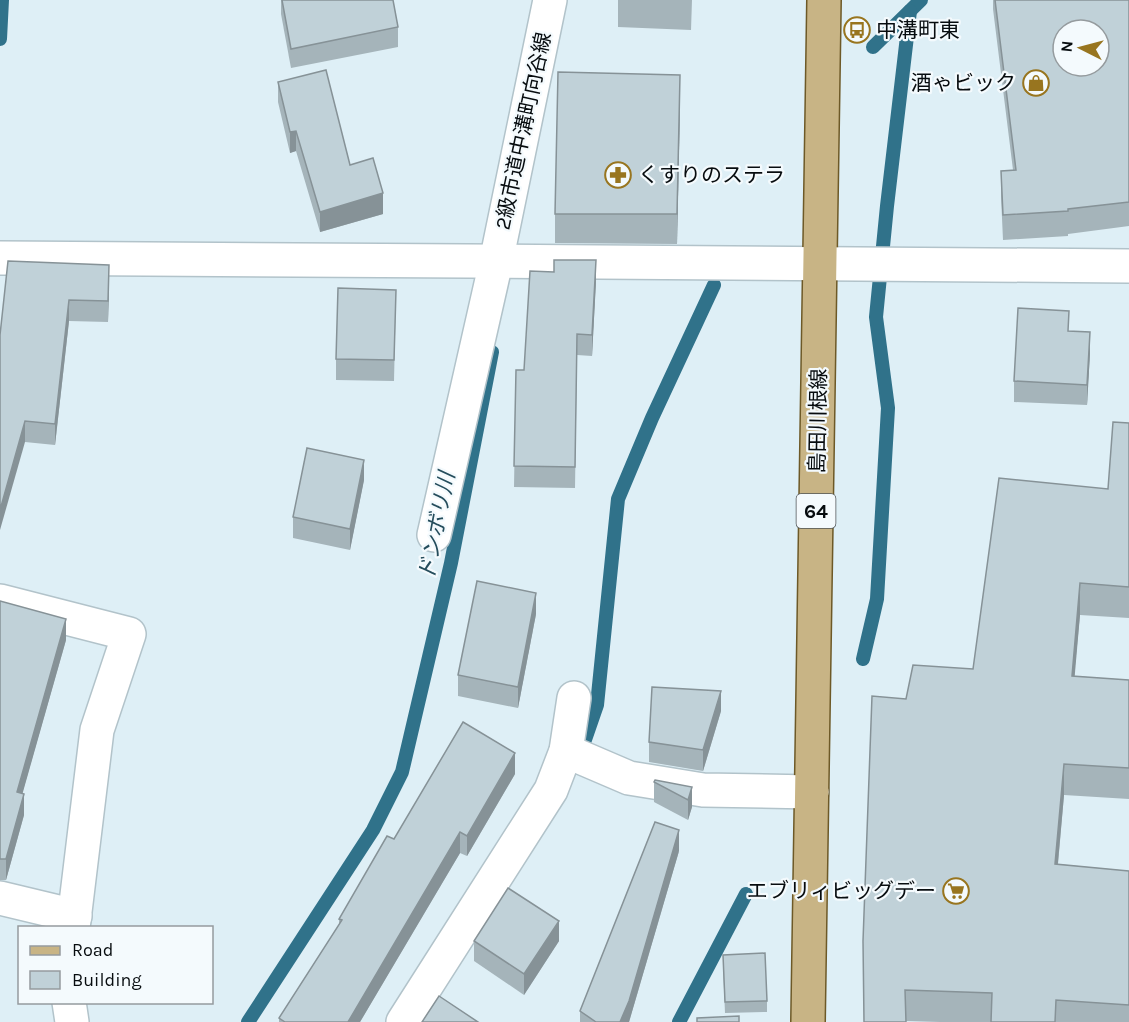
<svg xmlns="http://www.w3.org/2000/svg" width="1129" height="1022" font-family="Karla,'Noto Sans JP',sans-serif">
<rect width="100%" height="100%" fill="#deeff6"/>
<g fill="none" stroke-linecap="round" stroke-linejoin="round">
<g stroke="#30728a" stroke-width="14">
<polyline points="0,39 2,0"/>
<polyline points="873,47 921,0"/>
<polyline points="863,659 877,599 888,408 876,317 887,206 910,11"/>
<polyline points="579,757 597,705 618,499 652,418 714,285"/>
<polyline points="248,1022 373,830 402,772 451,563 492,352"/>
<polyline points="679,1022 746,894"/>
</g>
<g stroke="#b2c3ca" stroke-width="36">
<g id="street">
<path d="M0,258C376,261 753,262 1129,266"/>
<polyline points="434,535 496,262"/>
<polyline points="0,601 129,634 97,730 73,928"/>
<polyline points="566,751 629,778 703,790 812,792"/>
<polyline points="0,898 75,916"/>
<polyline points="69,1002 72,1022"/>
<polyline points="403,1022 551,790 566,751 574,698"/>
</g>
</g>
<g stroke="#b2c3ca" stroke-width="36">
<polyline id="secondary" points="496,262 550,0"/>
</g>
<g stroke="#6d5927" stroke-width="36">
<polyline id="primary" points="808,1022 824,0"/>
</g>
<use href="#street" stroke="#fff" stroke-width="33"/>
<use href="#secondary" stroke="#fff" stroke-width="33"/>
<use href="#primary" stroke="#c8b485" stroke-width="33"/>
</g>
<g fill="#a5b4ba">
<polygon points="281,0 393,0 398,27 398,47 291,68 281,14"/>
<polygon points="618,0 692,0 691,30 618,27"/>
<polygon points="993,0 1129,0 1129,226 1068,234 1068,236 1003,240 1001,196 1001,171 1013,170 993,9"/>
<polygon points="278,82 350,165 383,214 320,232 296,151 290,153 278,102"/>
<polygon points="680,104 677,244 555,243 555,214"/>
<polygon points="8,261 109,286 108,322 69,321 55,445 25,442"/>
<polygon points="596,281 592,356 577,355 575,488 514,487 516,370 524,370"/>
<polygon points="396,290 394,381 336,380 336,359"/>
<polygon points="1069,331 1090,353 1087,405 1014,402 1014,381"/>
<polygon points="1129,423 1129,618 1080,615 1074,676 1129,680 1129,799 1064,795 1058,864 1129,871 1129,1022 940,1022 906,1021 906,1022 864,1022 863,941 906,699 973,669 1108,489"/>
<polygon points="364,480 350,550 293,538 293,517"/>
<polygon points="0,601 66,640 22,794 24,815 6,880 0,880"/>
<polygon points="536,614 518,708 458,696 458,675"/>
<polygon points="721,711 703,771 649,762 649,742"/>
<polygon points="515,774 467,856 460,853 360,1022 279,1022 279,1018 339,925 339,919 394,839"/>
<polygon points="654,782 692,787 692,807 688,820 654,802"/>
<polygon points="679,851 629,1022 580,1022 580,1011"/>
<polygon points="474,941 559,941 524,995 474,961"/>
<polygon points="723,966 767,1001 767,1012 725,1013"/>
</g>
<g fill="#869297">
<polygon points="680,75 680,104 677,244 677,214"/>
<polygon points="296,131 296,151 290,153 290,132"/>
<polygon points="383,193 383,214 320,232 320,212"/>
<polygon points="596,260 596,281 592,356 592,335"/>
<polygon points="109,265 109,286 108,322 108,301"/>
<polygon points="69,300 69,321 55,445 55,424"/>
<polygon points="1090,332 1090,353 1087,405 1087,385"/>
<polygon points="25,421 25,442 0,530 0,510"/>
<polygon points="364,460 364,480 350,550 350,529"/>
<polygon points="1080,583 1080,615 1072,707 1072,676"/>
<polygon points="536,593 536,614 518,708 518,687"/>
<polygon points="66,619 66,640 17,813 17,792"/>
<polygon points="721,691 721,711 703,771 703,750"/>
<polygon points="515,753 515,774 467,856 467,836"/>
<polygon points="1064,764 1064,795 1055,895 1055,864"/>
<polygon points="692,787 692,807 688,820 688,800"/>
<polygon points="24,794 24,815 6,880 6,859"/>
<polygon points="679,830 679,851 629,1022 620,1022"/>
<polygon points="460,832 460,853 360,1022 348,1022"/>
<polygon points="559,921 559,941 524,995 524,974"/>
</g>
<g fill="#c0d1d8" stroke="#869297" stroke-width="1.5" fill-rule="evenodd">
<polygon points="282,0 393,0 398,27 291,49"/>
<path d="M995,0H1129V202L1068,209V211L1003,215L1001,171L1016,170ZM1063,30H1099V66H1063Z"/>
<polygon points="326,70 350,165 373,158 383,193 320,212 296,131 290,132 278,82"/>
<polygon points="558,72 680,75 677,214 555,214"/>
<polygon points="554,260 596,260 592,335 577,334 575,467 514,466 516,370 524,370 530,271 554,272"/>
<polygon points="8,261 109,265 108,301 69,300 55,424 25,421 0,510 0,335"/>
<polygon points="338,288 396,290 394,360 336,359"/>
<polygon points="1018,308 1069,311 1068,331 1090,332 1087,385 1014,381"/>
<polygon points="1113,422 1129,423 1129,587 1080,583 1072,676 1129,680 1129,768 1064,764 1055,864 1129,871 1129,1005 1056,1000 1055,1022 991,1022 992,993 905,990 906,1022 864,1022 863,941 872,696 906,699 913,665 973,669 999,478 1108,489"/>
<polygon points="307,448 364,460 350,529 293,517"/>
<polygon points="477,581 536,593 518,687 458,675"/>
<polygon points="0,601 66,619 17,792 24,794 6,859 0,859"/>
<polygon points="652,687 721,691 703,750 649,742"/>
<polygon points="463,722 515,753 467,836 460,832 348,1022 285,1022 279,1018 342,920 339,919 387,836 394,839"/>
<polygon points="655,780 692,787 688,800 654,782"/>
<polygon points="655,822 679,830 629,1001 620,1022 596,1022 580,1011"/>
<polygon points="508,888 559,921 524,974 474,941"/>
<polygon points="765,953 767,1001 725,1002 723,955"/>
<polygon points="439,996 478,1022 422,1022"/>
<polygon points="739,1016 739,1022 697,1022 697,1018"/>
</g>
<defs>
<g id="bus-ring" transform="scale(1.35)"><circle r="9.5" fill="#f4fafd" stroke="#98751f" stroke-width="1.5"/><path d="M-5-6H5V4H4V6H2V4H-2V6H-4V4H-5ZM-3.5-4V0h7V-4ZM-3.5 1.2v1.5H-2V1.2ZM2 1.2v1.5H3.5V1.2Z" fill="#98751f"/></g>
<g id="shop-ring" transform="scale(1.35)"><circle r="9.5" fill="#f4fafd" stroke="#98751f" stroke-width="1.5"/><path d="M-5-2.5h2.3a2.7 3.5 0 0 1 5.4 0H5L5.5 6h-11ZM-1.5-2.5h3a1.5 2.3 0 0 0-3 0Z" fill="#98751f"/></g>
<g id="pharmacy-ring" transform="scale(1.35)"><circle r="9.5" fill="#f4fafd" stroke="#98751f" stroke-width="1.5"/><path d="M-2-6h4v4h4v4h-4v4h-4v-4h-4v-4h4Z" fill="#98751f"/></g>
<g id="supermarket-ring" transform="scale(1.35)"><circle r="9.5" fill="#f4fafd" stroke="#98751f" stroke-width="1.5"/><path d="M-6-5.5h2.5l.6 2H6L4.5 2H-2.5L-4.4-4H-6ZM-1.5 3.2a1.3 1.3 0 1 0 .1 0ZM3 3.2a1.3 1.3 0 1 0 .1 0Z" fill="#98751f"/></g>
</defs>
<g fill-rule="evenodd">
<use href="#bus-ring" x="857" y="30"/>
<use href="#shop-ring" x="1036" y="83"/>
<use href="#pharmacy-ring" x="618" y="175"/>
<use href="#supermarket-ring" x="956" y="891"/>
</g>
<g text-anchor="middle" stroke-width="4.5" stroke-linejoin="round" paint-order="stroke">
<rect fill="#f4fafd" stroke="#4e5356" stroke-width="1.5" x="796.5" y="494" width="39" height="34" rx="4.5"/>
<g font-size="20" font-weight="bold" fill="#070c0f">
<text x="816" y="518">64</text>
</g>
<g font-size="21" fill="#070c0f" stroke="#f4fafd" text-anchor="start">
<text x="876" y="37">中溝町東</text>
<text x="1016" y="90" text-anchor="end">酒ゃビック</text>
<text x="638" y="182">くすりのステラ</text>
<text x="936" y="898" text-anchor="end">エブリィビッグデー</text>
</g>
<g font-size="21" fill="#070c0f" stroke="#f4fafd">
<text transform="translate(523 131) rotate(-78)" y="7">2級市道中溝町向谷線</text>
<text transform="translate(818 421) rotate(-89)" y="7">島田川根線</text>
</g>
<g font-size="22" font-style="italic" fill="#254d5c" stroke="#f4fafd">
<text transform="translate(436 526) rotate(-79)" y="8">ドンボリ川</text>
</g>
</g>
<rect x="18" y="926" width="195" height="78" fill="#f4fafd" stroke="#959b9e" stroke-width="1.5"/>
<rect x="30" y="946" width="30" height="9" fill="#c8b485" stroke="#959b9e" stroke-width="1.5"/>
<text x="72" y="956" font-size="18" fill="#070c0f">Road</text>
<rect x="30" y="971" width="30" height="18" fill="#c0d1d8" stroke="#959b9e" stroke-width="1.5"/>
<text x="72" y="986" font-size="18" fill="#070c0f">Building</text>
<g transform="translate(1081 48) rotate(276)"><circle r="28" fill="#f4fafd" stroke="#959b9e" stroke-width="1.5"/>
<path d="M0-4.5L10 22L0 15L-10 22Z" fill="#98751f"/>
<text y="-9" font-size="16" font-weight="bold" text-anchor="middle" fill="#070c0f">N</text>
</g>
</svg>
